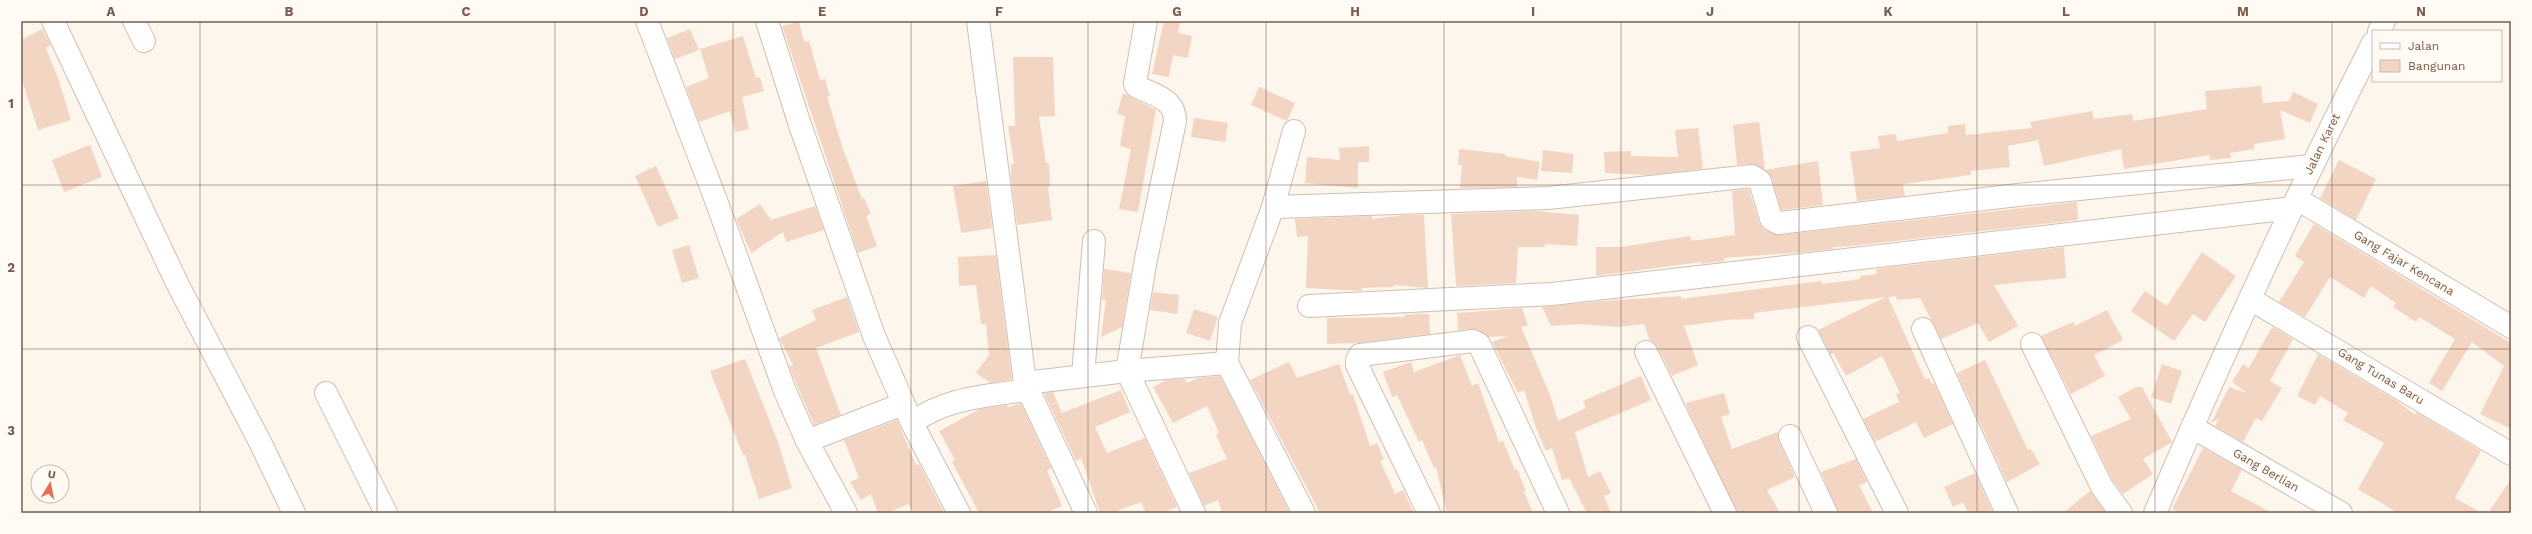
<svg xmlns="http://www.w3.org/2000/svg" width="2532" height="534" font-family="'Work Sans',sans-serif">
<rect width="100%" height="100%" fill="#fdf6ec"/>
<g fill="#f3d5c3">
<polygon points="1164,21 1180,21 1178,33 1192,36 1188,58 1173,55 1169,77 1152,74"/>
<polygon points="799,22 804,42 809,41 820,80 825,79 830,96 827,97 843,149 862,199 864,198 871,214 866,216 877,246 858,253 782,26"/>
<polygon points="42,29 51,45 46,48 58,78 71,120 38,130 21,77 21,40"/>
<polygon points="690,29 699,50 675,59 667,38"/>
<polygon points="743,36 756,78 760,77 764,91 742,97 749,129 735,132 730,111 699,122 686,87 709,78 700,49"/>
<polygon points="1013,57 1053,57 1055,116 1039,117 1046,163 1049,163 1050,187 1048,187 1052,220 1017,225 1011,177 1011,164 1014,164 1008,126 1015,126"/>
<polygon points="2261,86 2263,103 2289,101 2293,92 2318,104 2310,123 2280,110 2285,139 2254,144 2254,149 2230,153 2231,158 2210,160 2209,155 2124,169 2121,149 2044,166 2038,140 2008,146 2010,167 1970,171 1971,175 1903,184 1905,196 1857,201 1850,152 1880,148 1878,136 1896,134 1897,141 1948,133 1948,126 1965,124 1966,135 2032,128 2030,122 2092,111 2094,119 2132,114 2133,121 2207,109 2205,91"/>
<polygon points="1259,87 1295,103 1287,121 1251,105"/>
<polygon points="1123,93 1156,110 1138,212 1119,209 1131,149 1120,146 1125,116 1117,114"/>
<polygon points="1194,118 1228,123 1225,142 1191,137"/>
<polygon points="1759,122 1765,169 1751,164 1737,165 1733,125"/>
<polygon points="1698,128 1703,169 1649,175 1605,173 1604,152 1631,151 1631,156 1678,157 1675,130"/>
<polygon points="90,145 102,177 64,192 52,160"/>
<polygon points="1369,146 1369,162 1358,162 1358,188 1305,183 1307,157 1340,160 1339,148"/>
<polygon points="1459,149 1505,154 1505,156 1540,162 1537,180 1517,177 1517,187 1460,188 1462,165 1458,165"/>
<polygon points="1543,150 1574,154 1572,173 1541,171"/>
<polygon points="2339,160 2376,179 2356,220 2320,198"/>
<polygon points="1818,161 1823,205 1781,210 1772,178 1765,170"/>
<polygon points="656,166 679,218 658,227 635,176"/>
<polygon points="986,181 992,228 961,233 953,186"/>
<polygon points="1749,189 1759,223 1765,230 1779,235 2077,202 2078,220 1852,246 1833,247 1833,249 1805,252 1724,258 1725,261 1701,264 1701,262 1596,276 1596,247 1622,247 1690,236 1691,241 1735,235 1732,191"/>
<polygon points="760,204 771,220 815,206 824,230 786,242 783,232 751,253 736,219"/>
<polygon points="1535,211 1579,215 1577,246 1545,244 1545,247 1518,247 1516,283 1456,286 1451,214"/>
<polygon points="1404,215 1424,215 1428,288 1393,285 1393,287 1362,288 1362,291 1306,288 1308,236 1297,237 1295,219 1372,216 1372,219"/>
<polygon points="2314,224 2511,343 2511,429 2480,414 2504,366 2472,342 2442,391 2429,383 2455,339 2419,317 2416,322 2393,307 2396,303 2371,286 2364,298 2330,277 2305,317 2279,302 2304,262 2295,256"/>
<polygon points="689,245 699,278 682,283 672,250"/>
<polygon points="2064,247 2066,278 1994,285 2018,326 1989,342 1978,323 1941,339 1920,298 1897,300 1896,296 1888,297 1925,379 1929,378 1932,384 1934,383 1953,424 1924,438 1916,422 1875,442 1863,419 1899,402 1896,394 1900,393 1882,356 1846,376 1833,353 1831,355 1818,330 1886,297 1754,313 1755,319 1727,320 1684,326 1698,365 1672,376 1657,346 1650,341 1644,324 1618,327 1580,324 1551,326 1542,307 1602,301 1681,296 1681,299 1822,281 1822,284 1860,279 1860,276 1877,274 1876,269"/>
<polygon points="2202,252 2236,276 2205,322 2193,314 2174,341 2131,311 2145,291 2167,306"/>
<polygon points="996,255 1012,379 990,383 976,373 989,355 986,324 981,324 976,285 959,286 958,257"/>
<polygon points="1104,269 1131,273 1122,327 1101,337 1106,300 1102,300"/>
<polygon points="1153,292 1179,295 1177,314 1150,310"/>
<polygon points="847,297 859,332 816,348 841,415 814,425 789,366 793,365 779,338 816,320 812,310"/>
<polygon points="1522,308 1528,326 1521,327 1550,395 1558,421 1586,408 1583,401 1641,376 1651,400 1575,432 1588,477 1600,471 1611,493 1604,496 1611,513 1587,513 1569,478 1562,480 1552,448 1546,451 1536,428 1524,390 1518,393 1492,342 1508,336 1488,337 1479,330 1472,329 1458,330 1457,313"/>
<polygon points="1194,309 1218,317 1210,341 1186,333"/>
<polygon points="2107,310 2123,340 2094,355 2105,376 2071,394 2041,336 2073,322 2075,326"/>
<polygon points="1417,314 1429,314 1430,334 1358,343 1327,344 1327,318 1405,317 1404,315"/>
<polygon points="2272,327 2293,339 2270,381 2282,388 2262,421 2256,418 2243,442 2215,426 2219,418 2211,423 2229,387 2247,393 2232,382 2243,364 2249,368"/>
<polygon points="2318,354 2397,401 2415,415 2416,412 2481,451 2455,498 2482,513 2398,513 2358,489 2384,443 2343,420 2348,413 2320,396 2315,405 2297,396"/>
<polygon points="1460,355 1472,386 1478,383 1499,442 1503,441 1515,470 1517,469 1526,491 1524,492 1533,513 1447,513 1436,467 1434,468 1422,440 1419,442 1397,395 1392,397 1383,372 1411,362 1414,372"/>
<polygon points="745,359 778,442 792,488 759,499 745,455 743,455 710,371"/>
<polygon points="1985,360 2028,450 2031,449 2040,464 2007,482 1957,373"/>
<polygon points="1289,362 1297,378 1339,364 1350,395 1353,394 1370,446 1377,443 1384,459 1380,461 1395,494 1403,490 1414,513 1320,513 1250,380"/>
<polygon points="2162,364 2182,371 2171,404 2151,397"/>
<polygon points="1220,376 1290,513 1222,513 1218,500 1204,506 1189,473 1227,459 1216,435 1219,433 1207,406 1173,423 1153,387 1166,380 1185,379 1187,383 1198,378"/>
<polygon points="2136,387 2142,387 2172,442 2143,459 2153,474 2123,494 2113,481 2091,436 2131,419 2118,397"/>
<polygon points="1121,390 1130,412 1095,427 1107,453 1145,438 1177,507 1162,513 1146,513 1141,502 1112,513 1100,513 1081,458 1076,461 1074,457 1044,393 1053,392 1062,413"/>
<polygon points="1724,393 1730,414 1721,417 1732,449 1778,432 1779,441 1795,477 1767,490 1780,513 1737,513 1687,407 1686,403"/>
<polygon points="1021,403 1051,468 1047,471 1062,506 1046,513 979,513 952,462 955,460 939,431 980,409 1008,405 1007,408"/>
<polygon points="897,420 916,465 919,464 944,513 913,513 909,504 886,513 878,513 871,494 861,500 850,482 859,478 844,440"/>
<polygon points="2203,448 2242,470 2231,491 2272,513 2180,513 2172,509"/>
<polygon points="1856,459 1867,482 1859,485 1873,513 1838,513 1821,472"/>
<polygon points="1975,473 1993,513 1968,513 1963,502 1953,507 1944,487"/>
<polygon points="2511,479 2511,513 2488,513"/>
<polygon points="2090,491 2106,513 2063,513"/>
</g>
<g fill="none" stroke-linecap="round" stroke-linejoin="round">
<g stroke="#d1beb0" stroke-width="24">
<g id="minor">
<polyline points="53,21 178,285 260,442 294,513"/>
<polyline points="134,21 144,41"/>
<polyline points="647,21 714,195 785,391 807,441 846,513"/>
<polyline points="767,21 800,125 874,336 912,423 959,513"/>
<polyline points="978,21 1025,383 1086,513"/>
<polyline points="2379,31 2384,21"/>
<polyline points="1294,131 1273,207 1230,323 1227,363 1304,513"/>
<polyline points="2297,199 2511,327"/>
<polyline points="1273,207 1548,198 1752,176 1760,181 1771,219 1778,223 2018,195 2311,166"/>
<polyline points="2250,299 2511,454"/>
<polyline points="1309,306 1552,294 2292,208"/>
<polyline points="1923,329 2007,513"/>
<polyline points="1808,337 1897,513"/>
<polyline points="2032,344 2102,487 2121,513"/>
<polyline points="1646,352 1725,513"/>
<polyline points="1083,376 1094,241"/>
<path d="M1025,383L1127,371L1146,259L1175,121C1175,98 1153,95 1136,86L1135,83L1146,21"/>
<polyline points="326,393 386,513"/>
<path d="M912,423C944,398 987,396 1026,390"/>
<polyline points="2192,427 2341,513"/>
<polyline points="1790,436 1826,513"/>
<polyline points="807,441 903,404"/>
<polyline points="1194,513 1127,371 1227,363"/>
<polyline points="1429,513 1357,365 1357,360 1360,355 1473,341 1479,344 1558,513"/>
<path d="M2155,513C2223,354 2295,197 2373,43"/>
</g>
</g>
<use href="#minor" stroke="#fff" stroke-width="22"/>
</g>
<path fill="none" stroke="#7a5c4d" stroke-width="1" stroke-opacity="0.55" d="M200,21V513M377,21V513M555,21V513M733,21V513M911,21V513M1088,21V513M1266,21V513M1444,21V513M1621,21V513M1799,21V513M1977,21V513M2155,21V513M2332,21V513M21,185H2511M21,349H2511"/>
<g text-anchor="middle" stroke-width="3" stroke-linejoin="round" paint-order="stroke">
<g font-size="12" fill="#7a5c4d" stroke="#fffaf3">
<text transform="translate(2322 144) rotate(-64)" y="4">Jalan Karet</text>
<text transform="translate(2404 263) rotate(31)" y="4">Gang Fajar Kencana</text>
<text transform="translate(2381 376) rotate(31)" y="4">Gang Tunas Baru</text>
<text transform="translate(2266 470) rotate(30)" y="4">Gang Berlian</text>
</g>
</g>
<rect width="2532" height="534" fill="none" stroke="#fffaf3" stroke-width="44"/>
<rect x="2372" y="30" width="130" height="52" fill="#fffaf3" stroke="#cabbb1"/>
<rect x="2380" y="43" width="20" height="6" fill="#ffffff" stroke="#cabbb1"/>
<text x="2408" y="50" font-size="12" fill="#7a5c4d">Jalan</text>
<rect x="2380" y="60" width="20" height="12" fill="#f3d5c3" stroke="#cabbb1"/>
<text x="2408" y="70" font-size="12" fill="#7a5c4d">Bangunan</text>
<g transform="translate(50 484) rotate(10)"><circle r="19" fill="#fffaf3" stroke="#cabbb1"/>
<path d="M0-3L7 15L0 10L-7 15Z" fill="#e76f51"/>
<text y="-6" font-size="11" font-weight="bold" text-anchor="middle" fill="#7a5c4d">U</text>
</g>
<rect x="22" y="22" width="2488" height="490" fill="none" stroke="#7a5c4d" stroke-width="1.5"/>
<g font-size="13" text-anchor="middle" font-weight="bold" fill="#7a5c4d">
<text x="111" y="16">A</text>
<text x="289" y="16">B</text>
<text x="466" y="16">C</text>
<text x="644" y="16">D</text>
<text x="822" y="16">E</text>
<text x="999" y="16">F</text>
<text x="1177" y="16">G</text>
<text x="1355" y="16">H</text>
<text x="1533" y="16">I</text>
<text x="1710" y="16">J</text>
<text x="1888" y="16">K</text>
<text x="2066" y="16">L</text>
<text x="2243" y="16">M</text>
<text x="2421" y="16">N</text>
<text x="11" y="108">1</text>
<text x="11" y="272">2</text>
<text x="11" y="435">3</text>
</g>
</svg>
